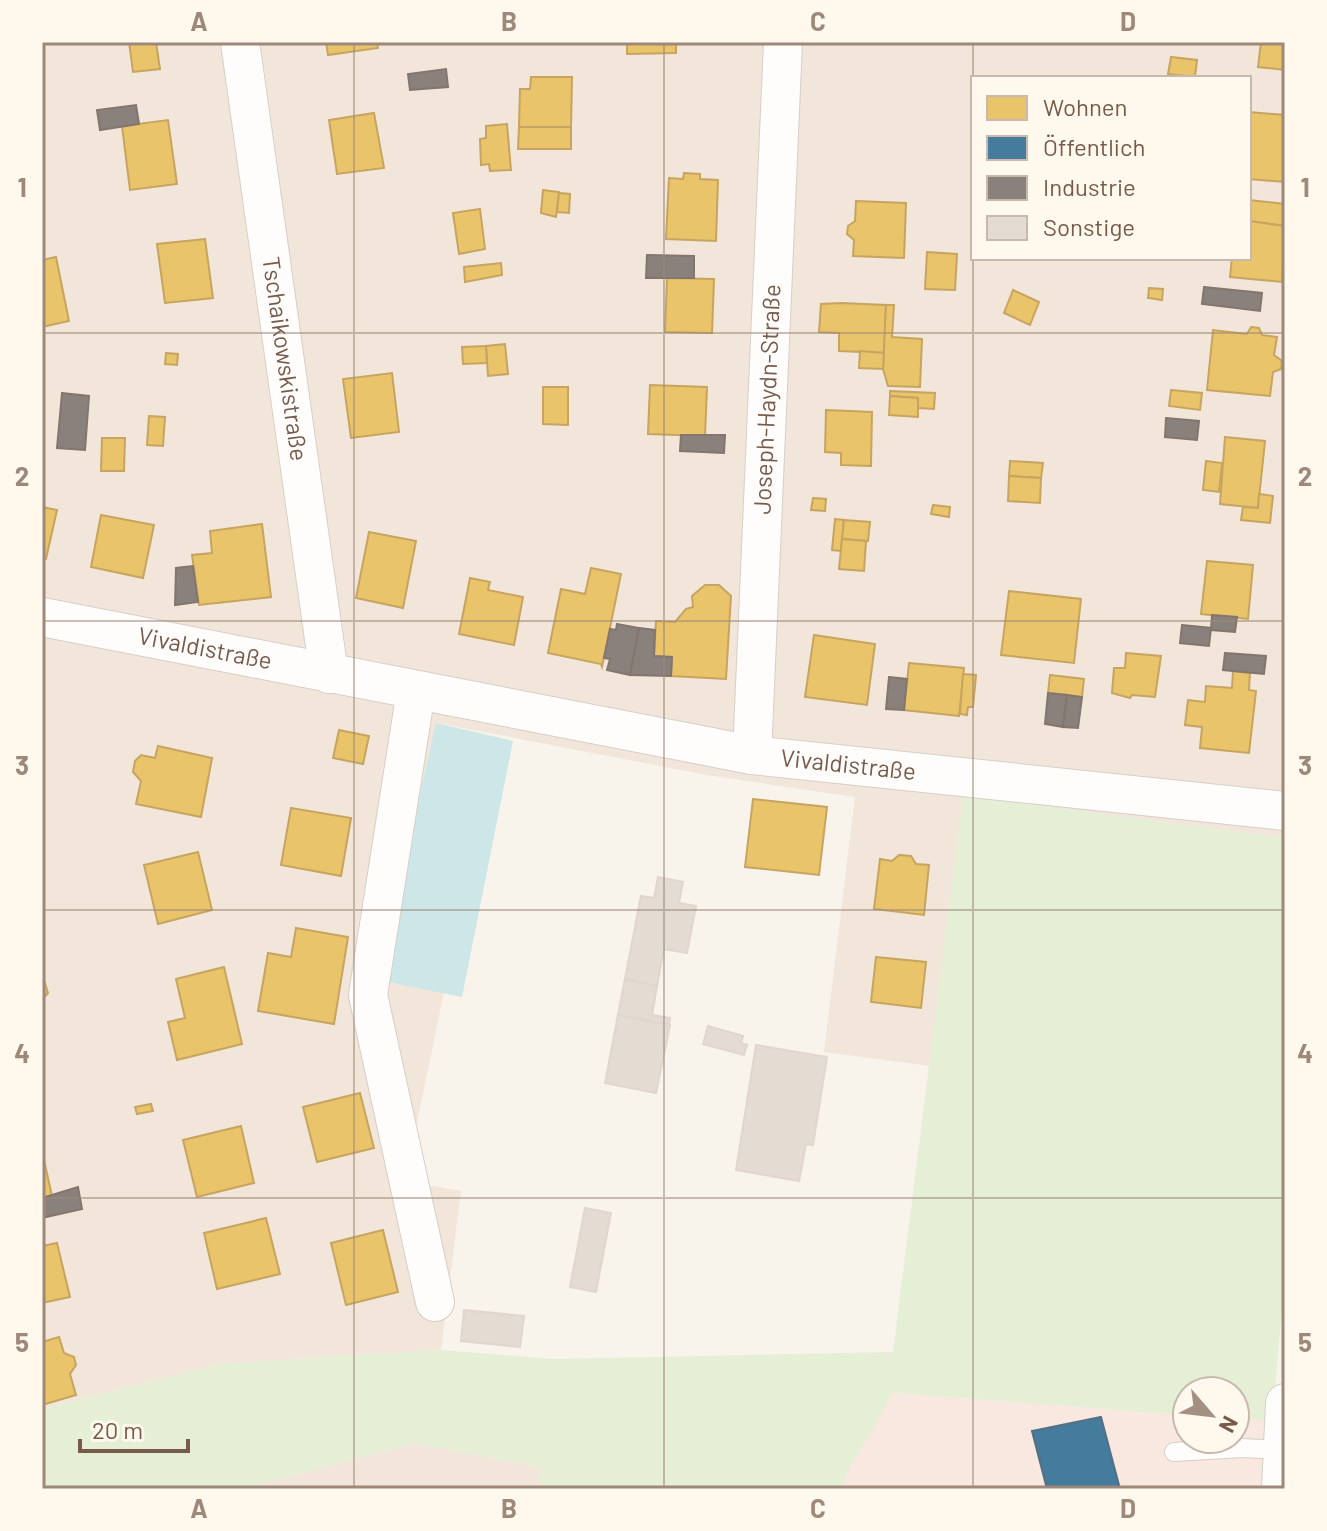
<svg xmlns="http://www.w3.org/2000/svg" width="1327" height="1531" font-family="Barlow,sans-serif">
<rect width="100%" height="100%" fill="#f8f3eb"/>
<g fill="#f1e6d9" fill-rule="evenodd">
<path d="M42,42H1285V838L963,796L931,1066L824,1052L855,797L707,775L437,723L379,981L444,992L405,1181L461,1191L441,1350L220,1364L42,1409ZM973,78H1249V258H973Z"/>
<polygon points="414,1443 542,1467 539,1489 241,1489"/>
</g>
<polygon fill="#f8e8df" points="893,1393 1187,1415 1187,1439 1235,1439 1235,1418 1272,1421 1269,1489 844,1489 845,1476"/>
<polygon fill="#e4efd6" points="963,796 1285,838 1285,1275 1272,1421 1235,1418 1235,1391 1187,1391 1187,1415 893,1393 845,1476 844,1489 539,1489 541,1467 414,1443 241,1489 42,1489 42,1409 220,1364 441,1350 552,1359 893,1352"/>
<polygon fill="#cde6e8" points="436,723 513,741 462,997 378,980"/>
<g fill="#e9c46a" stroke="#c7a460" stroke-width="2">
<polygon points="129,42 156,42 160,69 133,72"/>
<polygon points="326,42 377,42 378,48 328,55"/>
<polygon points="676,42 676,53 627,54 627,43"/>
<polygon points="1261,42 1285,42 1285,70 1258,67"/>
<polygon points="1171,57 1197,60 1195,77 1168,74"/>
<polygon points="531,77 572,77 571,127 519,127 520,89 530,89"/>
<polygon points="1249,112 1285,115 1285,182 1249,179"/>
<polygon points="374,113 384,168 337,174 329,120"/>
<polygon points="168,120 177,184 130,190 122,126"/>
<polygon points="507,124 511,170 490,171 489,164 481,165 480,139 486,138 486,126"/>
<polygon points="519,127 571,127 571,149 518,149"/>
<polygon points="684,173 700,174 700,179 718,180 716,241 666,239 669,178 683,179"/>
<polygon points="543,190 559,192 556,217 541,213"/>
<polygon points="559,193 570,194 569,213 557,212"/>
<polygon points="1249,200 1285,204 1285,226 1249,221"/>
<polygon points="856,201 906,203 904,258 853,256 854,240 847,234 848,226 855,221"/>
<polygon points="480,209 485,249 459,254 453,213"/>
<polygon points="1249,221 1285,226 1282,282 1230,277 1232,258 1249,258"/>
<polygon points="205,239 213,298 165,303 157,244"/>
<polygon points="927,252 957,254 955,290 925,289"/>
<polygon points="56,257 69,321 42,327 42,260"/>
<polygon points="501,263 502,275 465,282 464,267"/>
<polygon points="667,278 714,279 712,333 665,332"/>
<polygon points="1149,288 1163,289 1162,300 1148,298"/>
<polygon points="1013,290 1039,302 1030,325 1004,313"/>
<polygon points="841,303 886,305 884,353 839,351 839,333 819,332 821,304"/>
<polygon points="886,305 894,305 892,337 922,339 920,387 888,386 883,369"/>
<polygon points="1251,327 1259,328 1262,335 1277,337 1274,355 1282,361 1281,369 1273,372 1270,396 1207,390 1213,330 1247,334"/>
<polygon points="505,344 508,374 488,376 486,346"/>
<polygon points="486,346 487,363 463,364 462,347"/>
<polygon points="860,351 884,353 883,369 859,368"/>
<polygon points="166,353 178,354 177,365 165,364"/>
<polygon points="392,373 399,432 351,438 343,379"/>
<polygon points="650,385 707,387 705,436 648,434"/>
<polygon points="543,387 568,387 568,425 543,424"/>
<polygon points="1171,390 1202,393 1200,410 1169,406"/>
<polygon points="890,391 935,393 934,409 918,408 918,398 890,396"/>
<polygon points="890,396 918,398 918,417 889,415"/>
<polygon points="826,410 872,412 871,466 841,465 841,453 825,452"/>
<polygon points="149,416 165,417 163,446 147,445"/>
<polygon points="1225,437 1265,441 1258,508 1220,504"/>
<polygon points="102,438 125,438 124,471 101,471"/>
<polygon points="1010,461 1043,463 1041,478 1009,476"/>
<polygon points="1206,461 1222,463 1219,492 1203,490"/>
<polygon points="1009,476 1041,478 1040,503 1008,501"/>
<polygon points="1259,494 1273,496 1270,523 1241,520 1243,507 1258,508"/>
<polygon points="813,498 826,499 825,511 811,510"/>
<polygon points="933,505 950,507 949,517 931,514"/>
<polygon points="42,507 57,510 46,559 42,558"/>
<polygon points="101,515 154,525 143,578 91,567"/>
<polygon points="835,519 844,520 841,551 832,550"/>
<polygon points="844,520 870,522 868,541 842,539"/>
<polygon points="262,524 271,597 199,605 192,555 212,553 210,531"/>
<polygon points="369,532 416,541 403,608 356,598"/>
<polygon points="842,539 866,541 864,571 839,569"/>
<polygon points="1207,561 1253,565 1248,619 1201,614"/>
<polygon points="591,568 621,574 602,667 601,664 548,653 561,589 585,594"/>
<polygon points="470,578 490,582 488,590 523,597 514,645 459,634"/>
<polygon points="705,585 719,585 731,596 726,679 671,676 672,657 654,656 656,621 675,622 686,609 693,607 692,596"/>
<polygon points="1009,591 1081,599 1074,663 1001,655"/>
<polygon points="814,635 875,644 867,705 805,697"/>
<polygon points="1126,653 1161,656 1155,697 1132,695 1130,698 1112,693 1114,668 1125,668"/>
<polygon points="909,663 964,668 959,716 904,710"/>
<polygon points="1233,671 1250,673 1249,690 1256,691 1249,753 1200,748 1202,727 1185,725 1188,700 1205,702 1206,686 1232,688"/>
<polygon points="963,674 976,675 973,707 968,707 967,715 960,714"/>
<polygon points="1050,675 1084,679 1082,697 1048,693"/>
<polygon points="339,730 369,736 363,764 333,758"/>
<polygon points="158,746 212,758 201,817 136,804 141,781 133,772 135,761 141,755 155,758"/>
<polygon points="753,799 827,807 819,875 745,867"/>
<polygon points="291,808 351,818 341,876 281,865"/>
<polygon points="198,852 212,910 158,924 144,865"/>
<polygon points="899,855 911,856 916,864 929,865 924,915 874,909 880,859 892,861"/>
<polygon points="296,928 348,937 334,1024 258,1011 268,953 291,957"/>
<polygon points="876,957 926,962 921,1008 871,1002"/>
<polygon points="224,967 242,1044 177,1060 168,1022 185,1018 176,979"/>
<polygon points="42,974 48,993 42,1000"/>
<polygon points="360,1093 374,1148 317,1162 303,1107"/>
<polygon points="151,1104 153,1111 137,1114 135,1107"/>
<polygon points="241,1126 254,1183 197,1197 183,1140"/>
<polygon points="42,1151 52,1196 42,1198"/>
<polygon points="266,1218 280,1274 217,1289 204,1233"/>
<polygon points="383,1230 398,1292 346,1305 331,1243"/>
<polygon points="57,1243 70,1297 42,1303 42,1246"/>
<polygon points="59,1337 64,1353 74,1357 76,1365 70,1374 76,1395 42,1405 42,1342"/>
</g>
<polygon fill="#457b9d" stroke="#547184" stroke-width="2" points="1101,1417 1120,1489 1047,1489 1032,1431"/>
<g fill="#8a817c" stroke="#84756d" stroke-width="2">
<polygon points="446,69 448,87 410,90 408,74"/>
<polygon points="136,105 139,124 100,130 97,110"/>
<polygon points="647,255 694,256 694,278 646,278"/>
<polygon points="1204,287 1262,293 1260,311 1202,304"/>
<polygon points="62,393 89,396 85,450 57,448"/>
<polygon points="1166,418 1199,421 1197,440 1165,437"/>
<polygon points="681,435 725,435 724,453 680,451"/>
<polygon points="193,566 198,602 175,605 176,568"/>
<polygon points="1212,615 1237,617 1235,632 1211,630"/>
<polygon points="617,624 639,628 630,675 607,670 610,659 604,658 610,629 616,630"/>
<polygon points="1182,625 1211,628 1209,646 1180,643"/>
<polygon points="639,628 655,630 654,656 672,657 671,676 630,675"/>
<polygon points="1225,653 1266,656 1264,674 1223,670"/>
<polygon points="889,677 907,679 904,710 886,709"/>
<polygon points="1048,693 1067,695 1063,727 1045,724"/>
<polygon points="1067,695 1082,697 1078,728 1063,727"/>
<polygon points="78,1187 82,1209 42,1218 42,1198"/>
</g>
<g fill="#e4dbd3" stroke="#e1d6cd" stroke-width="2">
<polygon points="658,877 683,882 679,903 696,906 687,953 664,949 657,986 625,979 641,896 654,898"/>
<polygon points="625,979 657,986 652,1015 670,1018 669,1025 618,1015"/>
<polygon points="618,1015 670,1025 656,1093 605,1083"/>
<polygon points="708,1026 743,1036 741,1043 747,1045 744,1055 703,1044"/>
<polygon points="756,1045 827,1057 813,1145 806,1144 799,1181 736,1170"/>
<polygon points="585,1208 611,1213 596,1292 570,1287"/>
<polygon points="464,1310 524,1316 520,1347 461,1341"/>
</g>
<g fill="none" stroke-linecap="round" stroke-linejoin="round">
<g stroke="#d6cfc8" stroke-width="20">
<polyline id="lane" points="1174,1452 1242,1448 1281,1450"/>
</g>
<g stroke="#d6cfc8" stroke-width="40">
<g id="street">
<path id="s1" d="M240,42L329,674"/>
<path id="s2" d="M42,617L752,755L1285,811"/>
<polyline points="416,691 368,995 435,1302"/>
<path id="s3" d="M752,755L783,42"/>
<polyline points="1281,1489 1285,1403"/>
</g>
</g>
<use href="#lane" stroke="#fefdfc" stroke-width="18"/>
<use href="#street" stroke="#fefdfc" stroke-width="38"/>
</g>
<path fill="none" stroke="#9d887a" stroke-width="2" stroke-opacity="0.55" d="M354,42V1489M664,42V1489M973,42V78M973,258V1489M42,333H1285M42,621H1285M42,910H1285M42,1198H1285"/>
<g text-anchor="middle" stroke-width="8" stroke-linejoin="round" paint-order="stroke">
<g font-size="24" fill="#775a4a" stroke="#fff8ed">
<text dy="8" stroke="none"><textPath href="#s1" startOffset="320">Tschaikowskistraße</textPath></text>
<text dy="8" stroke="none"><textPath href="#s3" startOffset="356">Joseph-Haydn-Straße</textPath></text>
<text dy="8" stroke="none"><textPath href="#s2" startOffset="166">Vivaldistraße</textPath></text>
<text dy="8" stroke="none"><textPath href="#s2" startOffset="820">Vivaldistraße</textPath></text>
</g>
</g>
<rect width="1327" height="1531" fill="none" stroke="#fff8ed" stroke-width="88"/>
<rect x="971" y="76" width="280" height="184" fill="#fff8ed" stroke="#c9b9ac" stroke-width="2"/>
<rect x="987" y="96" width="40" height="24" fill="#e9c46a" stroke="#c9b9ac" stroke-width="2"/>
<text x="1043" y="116" font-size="24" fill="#775a4a">Wohnen</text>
<rect x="987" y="136" width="40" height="24" fill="#457b9d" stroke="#c9b9ac" stroke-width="2"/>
<text x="1043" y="156" font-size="24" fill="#775a4a">Öffentlich</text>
<rect x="987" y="176" width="40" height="24" fill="#8a817c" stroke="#c9b9ac" stroke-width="2"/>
<text x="1043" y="196" font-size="24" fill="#775a4a">Industrie</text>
<rect x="987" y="216" width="40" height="24" fill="#e4dbd3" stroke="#c9b9ac" stroke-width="2"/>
<text x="1043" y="236" font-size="24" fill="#775a4a">Sonstige</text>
<g transform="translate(1211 1415) rotate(118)"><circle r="38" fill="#fff8ed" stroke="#c9b9ac" stroke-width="2"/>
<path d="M0-6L14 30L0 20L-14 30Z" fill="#a49082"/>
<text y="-12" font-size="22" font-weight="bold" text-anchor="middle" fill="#775a4a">N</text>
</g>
<path d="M80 1439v12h108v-12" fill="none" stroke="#775a4a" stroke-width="4"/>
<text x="92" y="1439" font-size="24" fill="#775a4a" stroke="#fff8ed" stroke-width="6" paint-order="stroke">20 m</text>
<rect x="44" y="44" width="1239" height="1443" fill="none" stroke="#9d887a" stroke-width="3"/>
<g font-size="26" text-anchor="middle" font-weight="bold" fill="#9d887a">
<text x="199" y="31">A</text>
<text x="509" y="31">B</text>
<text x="818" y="31">C</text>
<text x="1128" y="31">D</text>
<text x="22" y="197">1</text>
<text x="1305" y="197">1</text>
<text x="22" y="486">2</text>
<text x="1305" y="486">2</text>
<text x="22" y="775">3</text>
<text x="1305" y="775">3</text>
<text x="22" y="1063">4</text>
<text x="1305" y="1063">4</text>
<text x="22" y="1352">5</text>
<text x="1305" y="1352">5</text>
<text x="199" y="1518">A</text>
<text x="509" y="1518">B</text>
<text x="818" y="1518">C</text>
<text x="1128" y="1518">D</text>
</g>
</svg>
